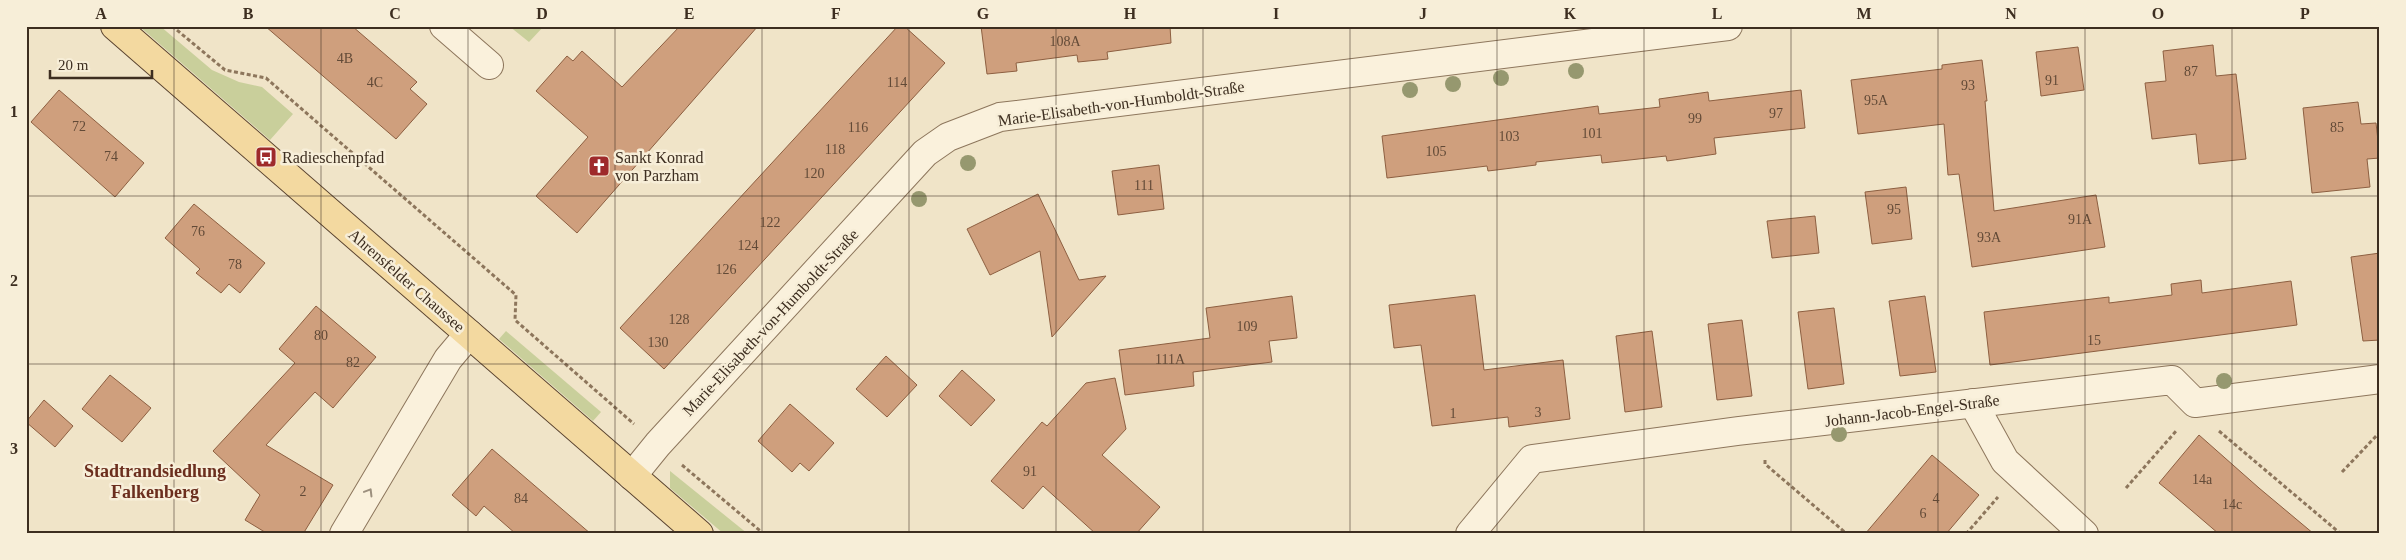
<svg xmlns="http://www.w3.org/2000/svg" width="2406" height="560" font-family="'Times New Roman',serif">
<rect width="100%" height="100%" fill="#f0e4c8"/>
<g fill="#c9cf9b">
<polygon points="139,26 160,26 212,70 239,82 262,87 293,114 270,140"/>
<polygon points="509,26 544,26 529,42"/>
<polygon points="506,331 601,412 593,421 499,339"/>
<polygon points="670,471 748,534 724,534 670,488"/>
</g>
<g fill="#cf9f7d" stroke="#8d5f41">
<polygon points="265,26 352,26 417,82 410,89 427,104 396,139"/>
<polygon points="680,26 758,26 577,233 536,196 588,137 536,91 567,56 573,61 582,51 622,87"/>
<polygon points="898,26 904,26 945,63 664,369 620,328"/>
<polygon points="981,26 1170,26 1171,43 1107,52 1108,59 1078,62 1077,55 1016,63 1017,71 987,74"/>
<polygon points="2213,45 2216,76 2236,74 2246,159 2199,164 2196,134 2152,139 2145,83 2166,81 2163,51"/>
<polygon points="2078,47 2084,90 2041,96 2036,52"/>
<polygon points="1982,60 1987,101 1985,101 1994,211 2096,195 2105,247 1972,267 1959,174 1948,175 1944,124 1858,134 1851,80 1942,69 1942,65"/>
<polygon points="59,90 144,163 115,197 31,122"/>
<polygon points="1801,90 1805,128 1714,138 1716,154 1667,161 1666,156 1602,163 1601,155 1536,162 1536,165 1488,171 1487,166 1387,178 1382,136 1598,106 1599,114 1660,107 1659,99 1708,92 1709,101"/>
<polygon points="2358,102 2361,124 2376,123 2380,158 2367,159 2370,187 2312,193 2303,108"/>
<polygon points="1159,165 1164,209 1118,215 1112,171"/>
<polygon points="1906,187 1912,239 1872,244 1865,192"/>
<polygon points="1038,194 1079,280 1106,276 1052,337 1040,251 990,275 967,229"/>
<polygon points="194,204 265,263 240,293 229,284 221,293 196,273 200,269 165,238"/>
<polygon points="1815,216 1819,253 1772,258 1767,221"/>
<polygon points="2380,253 2380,340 2363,341 2351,257"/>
<polygon points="2201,280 2202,293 2291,281 2297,325 1990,365 1984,312 2109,297 2109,303 2172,295 2171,284"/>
<polygon points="1475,295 1484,370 1563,360 1570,419 1509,427 1508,417 1432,426 1421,345 1394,348 1389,305"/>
<polygon points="1292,296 1297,338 1269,341 1272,362 1193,372 1194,386 1125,395 1119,350 1210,338 1206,308"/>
<polygon points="1925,296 1936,372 1900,376 1889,301"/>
<polygon points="316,306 376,357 333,408 315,392 266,445 333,485 303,534 268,534 245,520 260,495 213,451 295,363 279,349"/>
<polygon points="1834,308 1844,384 1808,389 1798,312"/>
<polygon points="1742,320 1752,396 1717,400 1708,324"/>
<polygon points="1652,331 1662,407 1625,412 1616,336"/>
<polygon points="886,356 917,385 887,417 856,389"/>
<polygon points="962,370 995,400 971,426 939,396"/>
<polygon points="110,375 151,408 122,442 82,409"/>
<polygon points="1115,378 1126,429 1102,455 1160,507 1136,534 1096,534 1043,486 1023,509 991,481 1042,422 1047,426 1086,383"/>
<polygon points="44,400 73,426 55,447 26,422"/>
<polygon points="790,404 834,443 809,471 800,463 792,472 758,441"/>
<polygon points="2199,435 2259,488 2314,534 2219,534 2170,492 2159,483"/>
<polygon points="492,449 591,534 516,534 484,506 476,516 452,495"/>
<polygon points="1932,455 1979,495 1946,534 1865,534"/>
</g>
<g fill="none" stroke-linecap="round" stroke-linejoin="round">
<g stroke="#8d765c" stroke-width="30">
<g id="minor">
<polyline points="444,26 489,65"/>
<polyline points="1973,403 2005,461 2084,534"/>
<polyline points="632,476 658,444 925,153 948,137 1000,117 1728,26"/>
<polyline points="344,534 448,359 469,334"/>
<polyline points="1470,534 1532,459 1738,431 2172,380 2195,403 2380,379"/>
</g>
</g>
<g stroke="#5b4430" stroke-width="30">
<polyline id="major" points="115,26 699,534"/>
</g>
<g stroke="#8d765c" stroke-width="3" stroke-dasharray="4 2.5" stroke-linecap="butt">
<polyline points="172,26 225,70 266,78 516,295 515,320 634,424"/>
<polyline points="2219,431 2341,534"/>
<polyline points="1765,460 1765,464 1847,534"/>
<polyline points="682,465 764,534"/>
<polyline points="2342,472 2380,432"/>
<polyline points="2126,488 2177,430"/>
<polyline points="1966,534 1998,497"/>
</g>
<use href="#minor" stroke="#faf1dc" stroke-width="28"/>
<use href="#major" stroke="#f3d9a0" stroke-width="28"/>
</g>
<g fill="#96986f">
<circle cx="1576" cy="71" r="8"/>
<circle cx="1501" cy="78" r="8"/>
<circle cx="1453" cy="84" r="8"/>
<circle cx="1410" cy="90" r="8"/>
<circle cx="968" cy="163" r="8"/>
<circle cx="919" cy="199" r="8"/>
<circle cx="2224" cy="381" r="8"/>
<circle cx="1839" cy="434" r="8"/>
</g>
<defs><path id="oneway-chevron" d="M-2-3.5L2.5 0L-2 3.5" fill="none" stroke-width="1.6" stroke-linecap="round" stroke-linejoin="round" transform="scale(1.25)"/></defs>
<use stroke="#9c907e" href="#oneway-chevron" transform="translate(369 492) rotate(-59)"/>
<path fill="none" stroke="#3d2e20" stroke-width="1" stroke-opacity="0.55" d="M174,26V534M321,26V534M468,26V534M615,26V534M762,26V534M909,26V534M1056,26V534M1203,26V534M1350,26V534M1497,26V534M1644,26V534M1791,26V534M1938,26V534M2085,26V534M2232,26V534M26,196H2380M26,364H2380"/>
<defs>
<g id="bus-square" transform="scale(1.125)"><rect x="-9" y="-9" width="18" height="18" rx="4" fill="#9e2a2b" stroke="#f7eed8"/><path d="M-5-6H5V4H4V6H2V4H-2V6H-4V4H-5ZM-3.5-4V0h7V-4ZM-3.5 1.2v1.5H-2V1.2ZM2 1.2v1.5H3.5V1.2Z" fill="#fff"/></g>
<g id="church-square" transform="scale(1.125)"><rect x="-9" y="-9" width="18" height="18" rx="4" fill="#9e2a2b" stroke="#f7eed8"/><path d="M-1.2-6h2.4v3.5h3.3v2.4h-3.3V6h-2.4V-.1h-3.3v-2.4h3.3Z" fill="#fff"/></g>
</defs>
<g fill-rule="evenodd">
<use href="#bus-square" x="266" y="157"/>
<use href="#church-square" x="599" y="166"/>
</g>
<g text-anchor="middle" stroke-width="5" stroke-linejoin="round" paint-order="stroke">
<g font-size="14" fill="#624a37">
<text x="1065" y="46">108A</text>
<text x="345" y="63">4B</text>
<text x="2191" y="76">87</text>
<text x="2052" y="85">91</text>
<text x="375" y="87">4C</text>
<text x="897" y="87">114</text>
<text x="1968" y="90">93</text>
<text x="1876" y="105">95A</text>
<text x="1776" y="118">97</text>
<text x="1695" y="123">99</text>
<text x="79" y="131">72</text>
<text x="858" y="132">116</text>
<text x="2337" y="132">85</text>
<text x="1592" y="138">101</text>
<text x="1509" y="141">103</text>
<text x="835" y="154">118</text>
<text x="1436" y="156">105</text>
<text x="111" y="161">74</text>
<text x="814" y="178">120</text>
<text x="1144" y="190">111</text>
<text x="1894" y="214">95</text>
<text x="2080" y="224">91A</text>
<text x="770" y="227">122</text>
<text x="198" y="236">76</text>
<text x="1989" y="242">93A</text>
<text x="748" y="250">124</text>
<text x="235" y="269">78</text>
<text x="726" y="274">126</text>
<text x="679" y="324">128</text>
<text x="1247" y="331">109</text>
<text x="321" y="340">80</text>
<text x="2094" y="345">15</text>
<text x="658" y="347">130</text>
<text x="1170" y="364">111A</text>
<text x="353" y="367">82</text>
<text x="1538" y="417">3</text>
<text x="1453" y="418">1</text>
<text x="1030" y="476">91</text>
<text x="2202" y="484">14a</text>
<text x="303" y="496">2</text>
<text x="521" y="503">84</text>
<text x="1936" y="503">4</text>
<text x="2232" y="509">14c</text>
<text x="1923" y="518">6</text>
</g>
<g font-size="16" fill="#3d2e20" stroke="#f7eed8">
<text transform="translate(1121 103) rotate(-8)" y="6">Marie-Elisabeth-von-Humboldt-Straße</text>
<text transform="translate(407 280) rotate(41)" y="6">Ahrensfelder Chaussee</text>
<text transform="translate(770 322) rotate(-47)" y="6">Marie-Elisabeth-von-Humboldt-Straße</text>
<text transform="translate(1912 410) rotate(-7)" y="6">Johann-Jacob-Engel-Straße</text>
</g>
<g font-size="16" fill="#3d2e20" stroke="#f7eed8" text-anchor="start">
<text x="282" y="163">Radieschenpfad</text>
<text x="615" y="163">Sankt Konrad<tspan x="615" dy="18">von Parzham</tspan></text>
</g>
<g font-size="18" font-weight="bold" fill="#6b2e1e" stroke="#f7eed8">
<text x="155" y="477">Stadtrandsiedlung<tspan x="155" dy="21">Falkenberg</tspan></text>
</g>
</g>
<rect width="2406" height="560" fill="none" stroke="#f7eed8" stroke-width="55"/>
<path d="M50 70v8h102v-8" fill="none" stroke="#3d2e20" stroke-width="2.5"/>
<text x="58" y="70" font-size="15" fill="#3d2e20" stroke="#f7eed8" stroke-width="4" paint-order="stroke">20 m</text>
<rect x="28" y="28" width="2350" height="504" fill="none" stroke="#3d2e20" stroke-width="2"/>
<g font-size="16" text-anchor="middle" font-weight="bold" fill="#3d2e20">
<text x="101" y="19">A</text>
<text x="248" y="19">B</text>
<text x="395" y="19">C</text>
<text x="542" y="19">D</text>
<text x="689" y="19">E</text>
<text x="836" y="19">F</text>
<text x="983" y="19">G</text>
<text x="1130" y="19">H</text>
<text x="1276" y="19">I</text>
<text x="1423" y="19">J</text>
<text x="1570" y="19">K</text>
<text x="1717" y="19">L</text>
<text x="1864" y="19">M</text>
<text x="2011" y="19">N</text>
<text x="2158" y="19">O</text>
<text x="2305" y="19">P</text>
<text x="14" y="117">1</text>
<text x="14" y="286">2</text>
<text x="14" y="454">3</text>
</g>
</svg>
